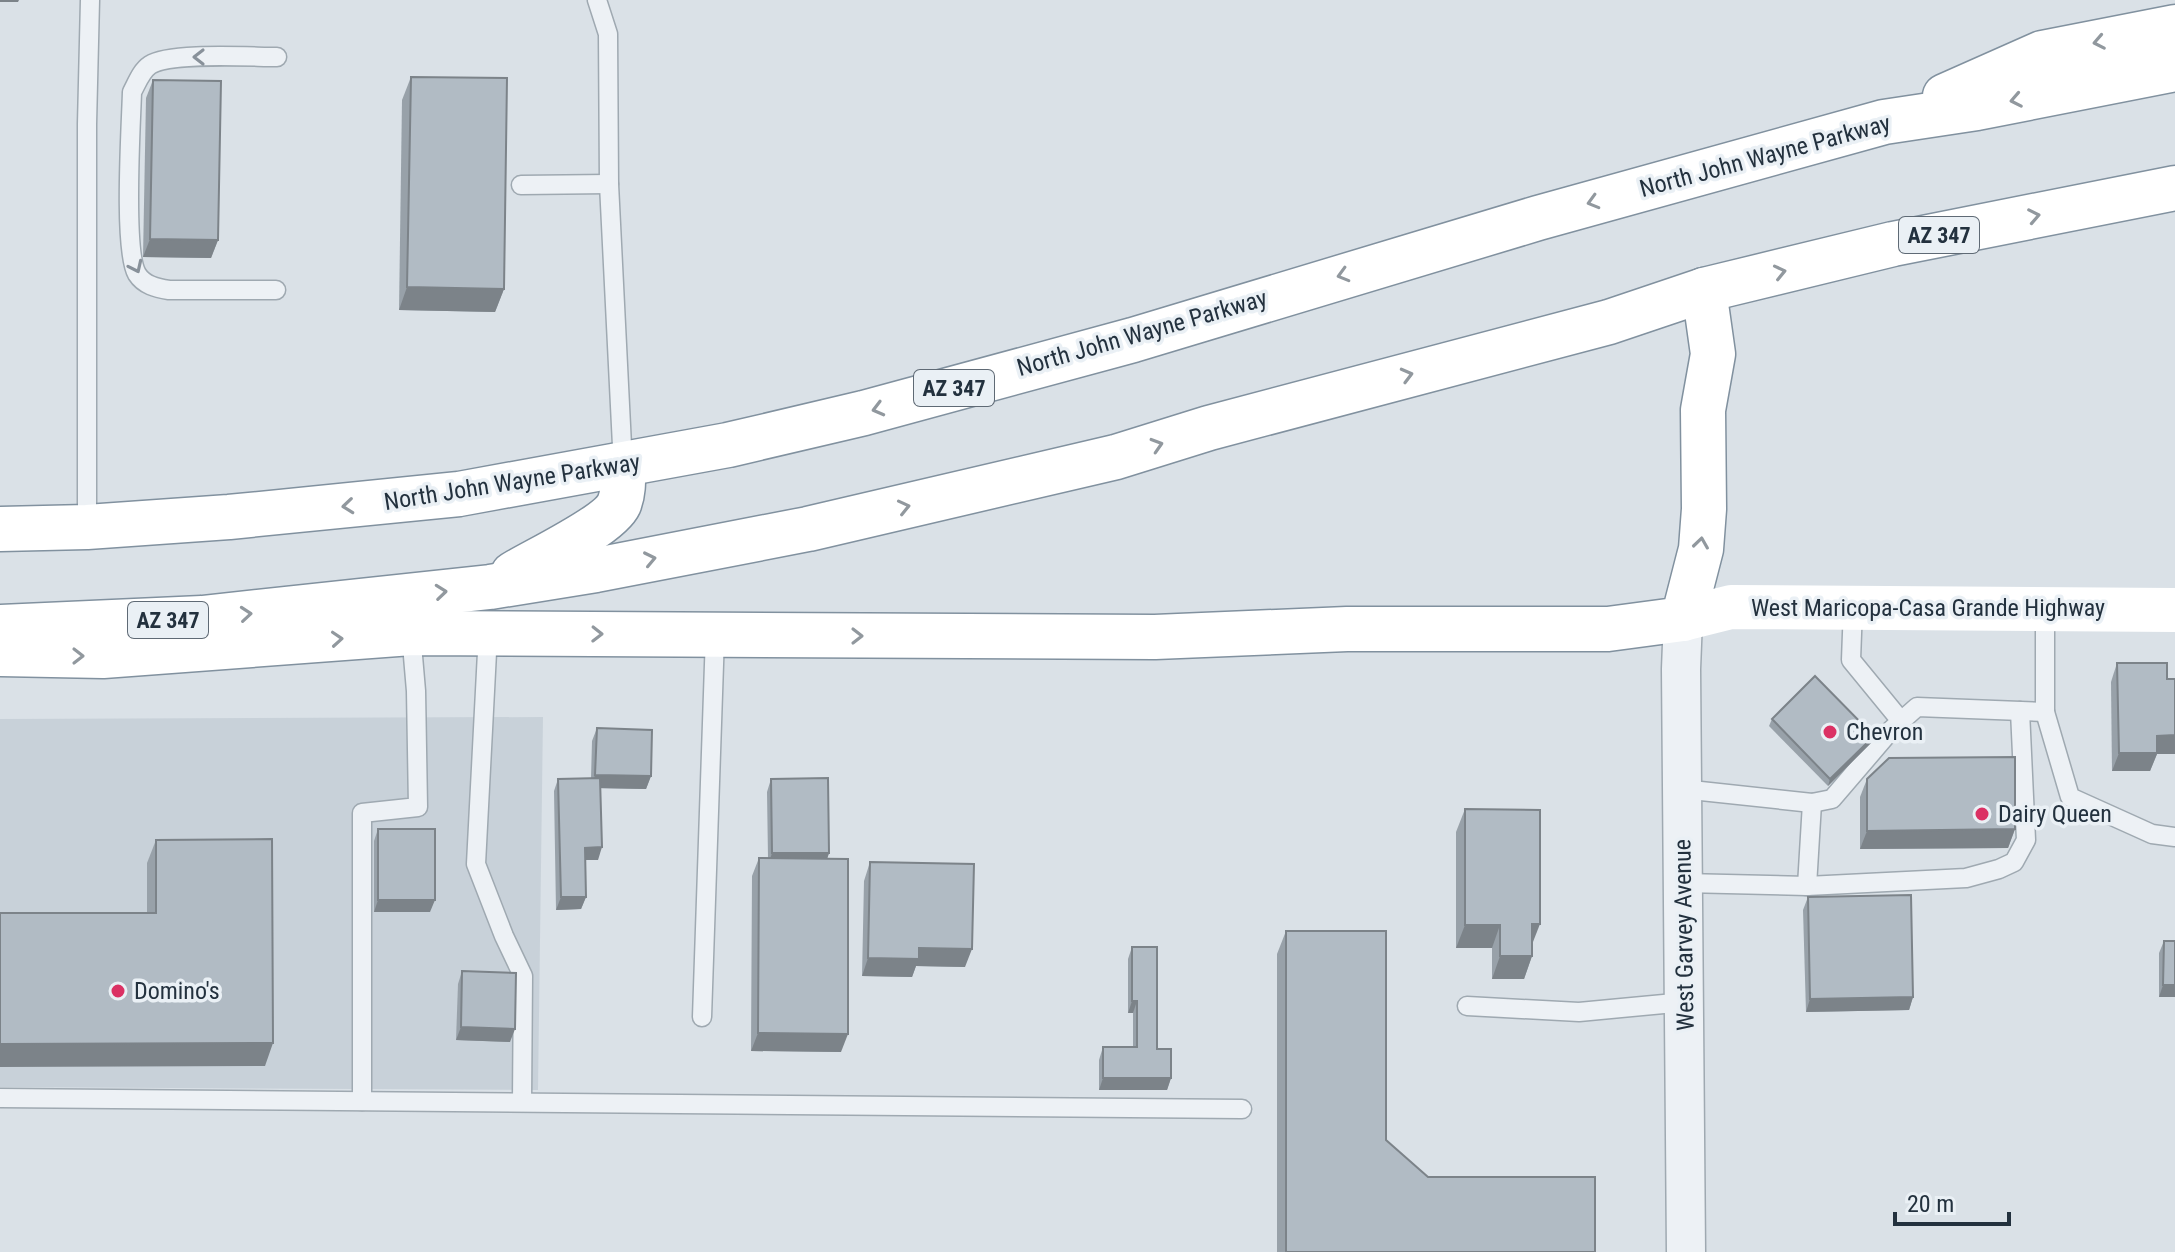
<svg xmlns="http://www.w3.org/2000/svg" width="2175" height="1252" font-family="'Roboto Condensed',sans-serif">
<rect width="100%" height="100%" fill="#dae1e7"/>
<polygon fill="#c8d1d9" points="543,717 538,1090 0,1087 0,719"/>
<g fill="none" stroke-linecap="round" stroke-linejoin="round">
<g stroke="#9fa9b1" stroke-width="21">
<g id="service">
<polyline points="597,0 608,34 609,184 623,466"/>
<polyline points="521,185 609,184"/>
<path d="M276,290H169C156,288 144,285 137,274C123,250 131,126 132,92C137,83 141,71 150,65C169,52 250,57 277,57"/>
<polyline points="87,527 87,124 90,0"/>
<polyline points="1853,607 1851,660 1901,721"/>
<polyline points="488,633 476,864 504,936 523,976 522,1102"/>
<polyline points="2045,712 2070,797 2152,834 2175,837"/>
<polyline points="1682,789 1812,803 1832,799 1891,730 1917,707 2045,712 2045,609"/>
<polyline points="1684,883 1807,886 1966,878 1999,869 2014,862 2026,840 2020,711"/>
<polyline points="1807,886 1812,803"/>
<polyline points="1467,1006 1579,1012 1685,1002"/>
<polyline points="702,1017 715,635"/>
<polyline points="0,1098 1242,1109"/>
<polyline points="362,1101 362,813 418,807 416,691 411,633"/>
</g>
</g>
<g stroke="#9fa9b1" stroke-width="41">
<polyline id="minor" points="1683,619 1681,669 1686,1252"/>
</g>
<g stroke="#81919f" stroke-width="47">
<g id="trunk">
<polyline points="1945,96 2042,53 2175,27"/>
<polyline points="0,529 87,527 229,517 459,494 728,445 864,413 1133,340 1538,218 1884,122 1977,108 2175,69"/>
<path d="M513,574C536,560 609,526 619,504C624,492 623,478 623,466"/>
<polyline points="0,627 202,618 490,587 596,570 808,529 1116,457 1209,428 1609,322 1704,290 1893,244 2175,188"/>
<polyline points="0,654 103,656 411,633 1155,637 1347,629 1608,629 1683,619 1701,549 1704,509 1703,410 1713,354 1704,290"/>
</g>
</g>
<use href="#service" stroke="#edf1f5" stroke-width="18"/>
<use href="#minor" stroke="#edf1f5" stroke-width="38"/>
<polyline stroke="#fff" stroke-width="44" points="1683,619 1731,607 2175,610"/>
<use href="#trunk" stroke="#fff" stroke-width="44"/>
</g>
<g fill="#98a1a9">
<polygon points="411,77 504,289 495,312 399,310 402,100"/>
<polygon points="153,80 218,240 211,258 143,257 146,98"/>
<polygon points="2117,663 2157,754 2150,771 2112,771 2111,682"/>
<polygon points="1772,719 1872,742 1828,786 1769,726"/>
<polygon points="597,728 651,776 646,789 601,788 598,860 585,860 586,897 581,909 556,910 554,791 558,779 591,779 592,741"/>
<polygon points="771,779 829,853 827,859 841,1052 751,1051 752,876 759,858 768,858 767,792"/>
<polygon points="1867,779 2015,829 2008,848 1860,849 1860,797"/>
<polygon points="1465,809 1532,945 1532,956 1524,979 1492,979 1492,948 1456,948 1456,832"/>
<polygon points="378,829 430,912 374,912 374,841"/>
<polygon points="156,840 265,1066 147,913 147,863"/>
<polygon points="870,862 965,967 916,966 912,977 862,976 864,881"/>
<polygon points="1808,897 1913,997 1909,1010 1806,1012 1803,910"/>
<polygon points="1286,931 1386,1140 1428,1177 1595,1252 1277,1252 1277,954"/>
<polygon points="2164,941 2175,941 2175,997 2159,997 2159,953"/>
<polygon points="1132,947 1157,1049 1171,1078 1167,1090 1099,1090 1099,1060 1103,1047 1133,1047 1133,1013 1128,1013 1128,959"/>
<polygon points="462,971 510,1042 456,1040 458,984"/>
</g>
<g fill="#7c8389">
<polygon points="0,0 19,0 18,2 0,2"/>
<polygon points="150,239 218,240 211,258 143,257"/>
<polygon points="407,287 504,289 495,312 399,310"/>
<polygon points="2175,735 2175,754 2157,754 2150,771 2112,771 2119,753 2157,736"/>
<polygon points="1874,736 1872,742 1828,786 1830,779"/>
<polygon points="595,775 651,776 646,789 591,788"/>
<polygon points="2015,829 2008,848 1860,849 1867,831"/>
<polygon points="602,847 598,860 580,860 585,848"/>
<polygon points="772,853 829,853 825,865 768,866"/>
<polygon points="561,897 586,897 581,909 556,910"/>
<polygon points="378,900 435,900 430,912 374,912"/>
<polygon points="1532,924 1540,924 1531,947"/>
<polygon points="1465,925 1500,925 1492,948 1456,948"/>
<polygon points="919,948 972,949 965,967 916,966 912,977 862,976 868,958"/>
<polygon points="1500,956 1532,956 1524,979 1492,979"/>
<polygon points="2163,985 2175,985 2175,997 2159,997"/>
<polygon points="1913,997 1909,1010 1806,1012 1810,999"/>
<polygon points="1132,1001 1137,1001 1133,1013 1128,1013"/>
<polygon points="461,1027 515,1029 510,1042 456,1040"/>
<polygon points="758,1033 848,1034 841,1052 751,1051"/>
<polygon points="273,1043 265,1066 0,1067 0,1044"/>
<polygon points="1103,1078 1171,1078 1167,1090 1099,1090"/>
</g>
<g fill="#b1bbc4" stroke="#7c8389" stroke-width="2">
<polygon points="411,77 507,78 504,289 407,287"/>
<polygon points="153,80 221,81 218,240 150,239"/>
<polygon points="2117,663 2167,663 2167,679 2175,679 2175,735 2157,736 2157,753 2119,753"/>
<polygon points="1815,676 1874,736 1830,779 1772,719"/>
<polygon points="597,728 652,730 651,776 595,775"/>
<polygon points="2015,757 2015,829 1867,831 1867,779 1889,758"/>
<polygon points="600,778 602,847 585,848 586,897 561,897 558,779"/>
<polygon points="828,778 829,853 772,853 771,779"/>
<polygon points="1465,809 1540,810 1540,924 1532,924 1532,956 1500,956 1500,925 1465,925"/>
<rect x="378" y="829" width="57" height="71"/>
<polygon points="272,839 273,1043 0,1044 0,913 156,913 156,840"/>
<polygon points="759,858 848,859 848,1034 758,1033"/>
<polygon points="870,862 974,864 972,949 919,948 919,959 868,958"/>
<polygon points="1911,895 1913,997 1810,999 1808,897"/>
<polygon points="1286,931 1386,931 1386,1140 1428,1177 1595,1177 1595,1252 1286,1252"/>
<polygon points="2164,941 2175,941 2175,985 2163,985"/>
<polygon points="1132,947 1157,947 1157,1049 1171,1049 1171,1078 1103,1078 1103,1047 1137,1047 1137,1001 1132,1001"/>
<polygon points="462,971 516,973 515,1029 461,1027"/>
</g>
<defs><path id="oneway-chevron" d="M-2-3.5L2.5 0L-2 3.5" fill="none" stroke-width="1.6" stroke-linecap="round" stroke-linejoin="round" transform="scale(2)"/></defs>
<g stroke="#91989e">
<use href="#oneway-chevron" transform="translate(2099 42) rotate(169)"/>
<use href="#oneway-chevron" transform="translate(2016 100) rotate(169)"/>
<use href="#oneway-chevron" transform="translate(1593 202) rotate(164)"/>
<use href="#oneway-chevron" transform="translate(2034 216) rotate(-11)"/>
<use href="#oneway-chevron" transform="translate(1780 272) rotate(-13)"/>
<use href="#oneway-chevron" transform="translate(1343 275) rotate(164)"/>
<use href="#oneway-chevron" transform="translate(1407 375) rotate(-15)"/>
<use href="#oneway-chevron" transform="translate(878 409) rotate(165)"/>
<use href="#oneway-chevron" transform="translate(1157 445) rotate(-17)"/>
<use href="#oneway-chevron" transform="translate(348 506) rotate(174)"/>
<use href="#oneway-chevron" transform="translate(904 507) rotate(-13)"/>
<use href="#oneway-chevron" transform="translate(1701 543) rotate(-82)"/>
<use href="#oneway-chevron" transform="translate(650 559) rotate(-12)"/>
<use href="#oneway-chevron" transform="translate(441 592) rotate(-6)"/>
<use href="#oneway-chevron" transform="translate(246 614) rotate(-5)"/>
<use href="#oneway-chevron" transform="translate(597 634) rotate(1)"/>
<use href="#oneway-chevron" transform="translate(857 636)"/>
<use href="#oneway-chevron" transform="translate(337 639) rotate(-4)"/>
<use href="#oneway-chevron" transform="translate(78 656)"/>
</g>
<g stroke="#88919a">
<use href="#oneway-chevron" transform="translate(199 57) rotate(180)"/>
<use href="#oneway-chevron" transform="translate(136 267) rotate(65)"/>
</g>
<g fill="#db3164" stroke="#eaf0f5" stroke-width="3">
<circle cx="1830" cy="732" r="8"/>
<circle cx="1982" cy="814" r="8"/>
<circle cx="118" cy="991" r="8"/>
</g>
<g text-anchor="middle" stroke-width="7" stroke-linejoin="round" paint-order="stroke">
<g fill="#eaf0f5" stroke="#5f6a75" stroke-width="2">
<rect x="1899" y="217" width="80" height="36" rx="6"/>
<rect x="914" y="370" width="80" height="36" rx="6"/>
<rect x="128" y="602" width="80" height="36" rx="6"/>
</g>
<g font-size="22" font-weight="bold" fill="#23313e">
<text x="1939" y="243">AZ 347</text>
<text x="954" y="396">AZ 347</text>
<text x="168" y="628">AZ 347</text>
</g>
<g font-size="24" fill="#23313e" stroke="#eaf0f5">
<text transform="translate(1765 156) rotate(-15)" y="8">North John Wayne Parkway</text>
<text transform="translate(1142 333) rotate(-16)" y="8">North John Wayne Parkway</text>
<text transform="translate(512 482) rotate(-9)" y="8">North John Wayne Parkway</text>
<text x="1928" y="616">West Maricopa-Casa Grande Highway</text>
<text transform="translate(1684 935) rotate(-91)" y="8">West Garvey Avenue</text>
</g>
<g font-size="24" fill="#23313e" stroke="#eaf0f5" text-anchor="start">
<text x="1846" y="740">Chevron</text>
<text x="1998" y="822">Dairy Queen</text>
<text x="134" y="999">Domino's</text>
</g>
</g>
<path d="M1895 1212v12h114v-12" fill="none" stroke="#23313e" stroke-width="4"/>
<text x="1907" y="1212" font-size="24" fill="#23313e" stroke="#eaf0f5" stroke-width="6" paint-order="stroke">20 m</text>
</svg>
